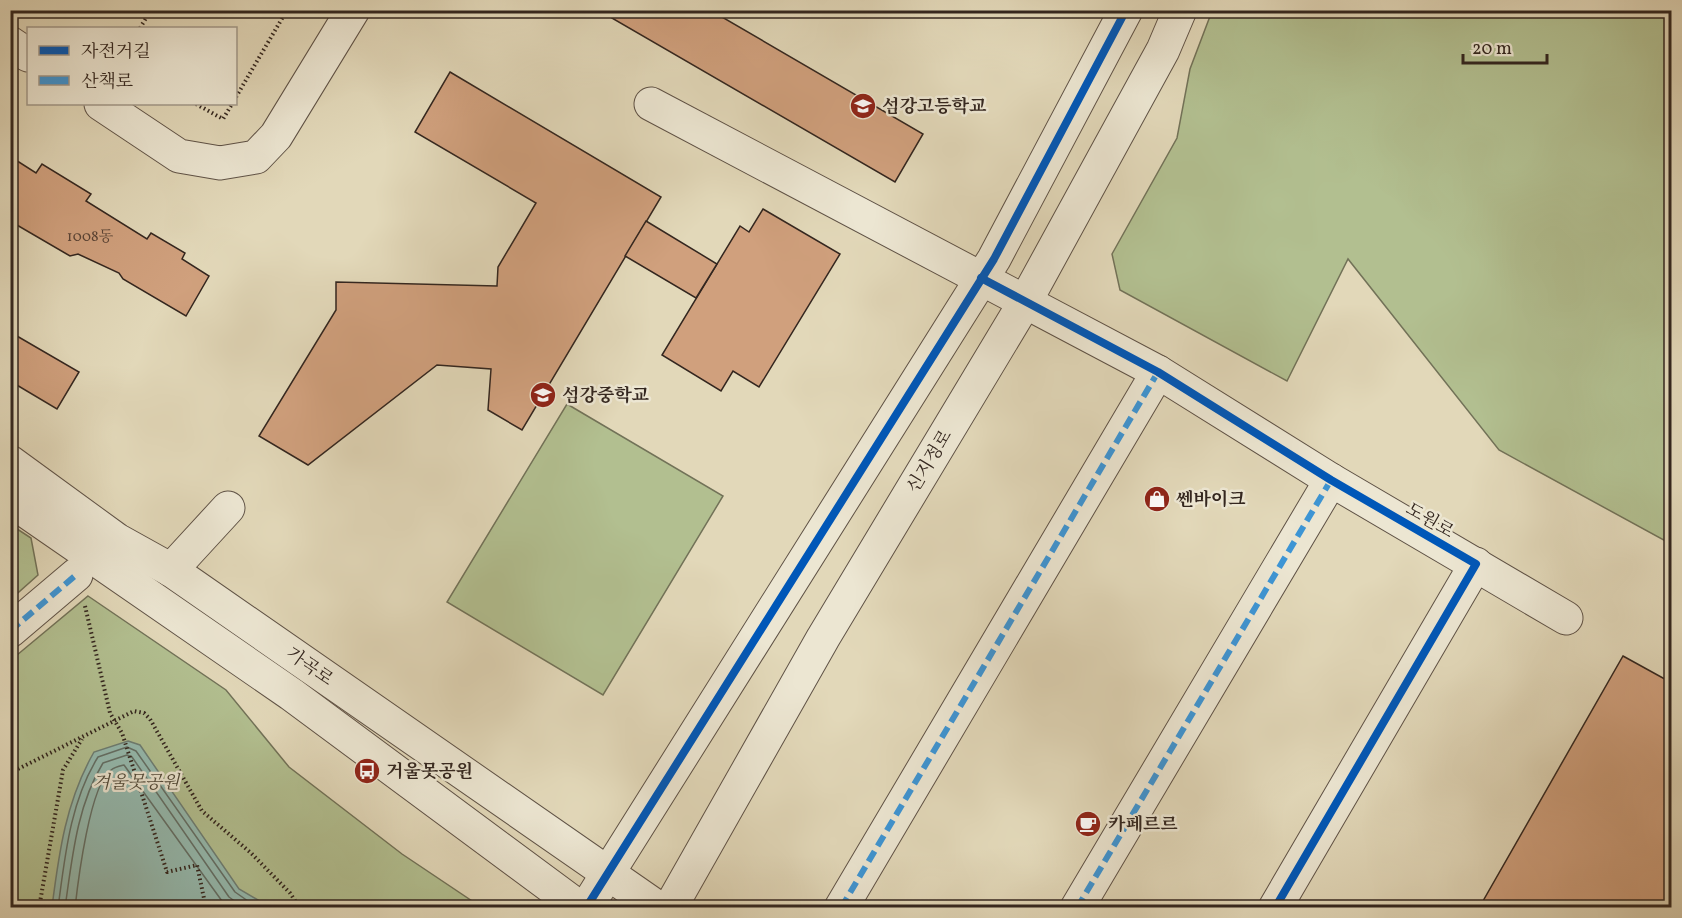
<svg xmlns="http://www.w3.org/2000/svg" width="1682" height="918" font-family="Vollkorn,'Noto Serif KR',serif">
<rect width="100%" height="100%" fill="#e2d8b9"/>
<filter id="stains"><feTurbulence type="fractalNoise" baseFrequency=".00333" numOctaves="4"/><feColorMatrix values="0 0 0 0 .2 0 0 0 0 .09 0 0 0 0 .02 0 0 0 .5 -.17"/></filter>
<radialGradient id="worn" r=".72"><stop offset=".6" stop-color="#630" stop-opacity="0"/><stop offset="1" stop-color="#630" stop-opacity=".3"/></radialGradient>
<g fill="#b2bf90" stroke="#727258" stroke-width="1.5">
<polygon points="1212,11 1671,11 1671,544 1499,450 1348,259 1287,381 1120,290 1112,254 1177,138 1190,69"/>
<polygon points="567,404 723,496 603,695 447,602"/>
<polygon points="11,525 31,538 38,575 11,599"/>
<polygon points="88,596 226,690 289,767 402,854 481,907 11,908 11,660"/>
</g>
<path fill="#95baaf" stroke="#6e7f75" stroke-width="1.5" d="M128,741L140,745L239,889L270,907H52C59,852 66,801 94,752Z"/>
<g fill="none" stroke-linecap="round" stroke-linejoin="round">
<g stroke="#647067" stroke-width="1.5">
<path d="M58,908C65,856 70,802 98,757L127,747L136,751L235,892L258,908"/>
<path d="M65,908C72,859 77,805 103,763L127,755L132,757L229,897L244,908"/>
<path d="M75,908C78,881 90,784 111,770C115,767 120,766 124,765L227,908"/>
</g>
</g>
<g fill="#d0a07d" stroke="#33261f" stroke-width="1.5">
<polygon points="598,10 710,10 923,134 895,182"/>
<polygon points="450,72 661,197 522,430 488,410 491,369 437,365 308,465 259,436 336,310 336,282 497,286 498,267 536,203 415,132"/>
<polygon points="11,157 36,173 42,164 91,194 86,201 147,239 151,233 185,253 182,259 209,276 186,316 123,279 119,273 78,254 70,256 10,221"/>
<polygon points="763,209 840,254 759,387 733,371 721,391 662,355 740,226 749,232"/>
<polygon points="646,221 717,264 696,298 625,256"/>
<polygon points="10,332 79,372 57,409 10,381"/>
<polygon points="1623,656 1672,683 1672,908 1479,908"/>
</g>
<g fill="none" stroke-linecap="round" stroke-linejoin="round">
<g stroke="#5f5246" stroke-width="35">
<g id="minor">
<polyline points="10,43 28,55"/>
<polyline points="101,104 179,156 220,163 256,157 276,136 353,10"/>
<polyline points="651,104 1158,372 1331,480 1566,618"/>
<polyline points="10,462 117,540 171,570 658,908"/>
<polyline points="10,500 291,694 580,908"/>
<polyline points="171,570 228,508"/>
<polyline points="10,631 76,575"/>
<polyline points="586,908 994,259 1126,10"/>
<polyline points="670,908 823,638 1025,302 1163,50 1180,10"/>
<polyline points="841,908 1158,372"/>
<polyline points="1077,908 1331,480"/>
<polyline points="1275,908 1476,564"/>
</g>
</g>
<g stroke="#33261f" stroke-width="4" stroke-dasharray="1.5 3" stroke-linecap="butt">
<polyline points="140,28 151,10"/>
<polyline points="236,97 287,10"/>
<polyline points="196,104 223,119 232,104"/>
<polyline points="85,606 110,713 122,733 167,872 197,865 206,908"/>
<polyline points="10,773 134,711 144,713 150,719 202,811 251,853 290,893 300,908"/>
<polyline points="39,908 63,770 82,739"/>
</g>
<use href="#minor" stroke="#ece6d2" stroke-width="33"/>
<g stroke="#3d95d5" stroke-width="6" stroke-dasharray="12 6" stroke-linecap="butt">
<polyline points="10,631 76,575"/>
<polyline points="841,908 1158,372"/>
<polyline points="1077,908 1331,480"/>
</g>
<g stroke="#ece6d2" stroke-width="11">
<g id="cycleway">
<polyline points="981,278 1158,372 1331,480 1476,564 1275,908"/>
<polyline points="586,908 994,259 1126,10"/>
</g>
</g>
<use href="#cycleway" stroke="#0057b8" stroke-width="8"/>
</g>
<defs>
<g id="school-disc" transform="scale(1.35)"><circle r="9.5" fill="#8f2418" stroke="#ece6d2"/><path d="M0-5L7-2L0 1L-7-2ZM-4 1L0 2.5L4 1V4Q0 6-4 4Z" fill="#fff"/></g>
<g id="shop-disc" transform="scale(1.35)"><circle r="9.5" fill="#8f2418" stroke="#ece6d2"/><path d="M-5-2.5h2.3a2.7 3.5 0 0 1 5.4 0H5L5.5 6h-11ZM-1.5-2.5h3a1.5 2.3 0 0 0-3 0Z" fill="#fff"/></g>
<g id="bus-disc" transform="scale(1.35)"><circle r="9.5" fill="#8f2418" stroke="#ece6d2"/><path d="M-5-6H5V4H4V6H2V4H-2V6H-4V4H-5ZM-3.5-4V0h7V-4ZM-3.5 1.2v1.5H-2V1.2ZM2 1.2v1.5H3.5V1.2Z" fill="#fff"/></g>
<g id="cafe-disc" transform="scale(1.35)"><circle r="9.5" fill="#8f2418" stroke="#ece6d2"/><path d="M-5.5-4.5H6V0H3Q3 3.5 0 3.5H-2.5Q-5.5 3.5-5.5 0ZM3-3.2v2h1.7v-2ZM-6 4.5H4V6H-6Z" fill="#fff"/></g>
</defs>
<g fill-rule="evenodd">
<use href="#school-disc" x="863" y="106"/>
<use href="#school-disc" x="543" y="395"/>
<use href="#shop-disc" x="1157" y="499"/>
<use href="#bus-disc" x="367" y="771"/>
<use href="#cafe-disc" x="1088" y="824"/>
</g>
<g text-anchor="middle" stroke-width="5" stroke-linejoin="round" paint-order="stroke">
<g font-size="15" fill="#5a4436">
<text x="90" y="241">1008동</text>
</g>
<g font-size="18" font-weight="bold" fill="#33261f" stroke="#ece6d2" text-anchor="start">
<text x="882" y="112">섬강고등학교</text>
<text x="562" y="401">섬강중학교</text>
<text x="1176" y="505">쎈바이크</text>
<text x="386" y="777">거울못공원</text>
<text x="1108" y="830">카페르르</text>
</g>
<g font-size="18" fill="#33261f" stroke="#ece6d2">
<text transform="translate(929 461) rotate(-59)" y="6">신지정로</text>
<text transform="translate(1430 520) rotate(30)" y="6">도원로</text>
<text transform="translate(310 666) rotate(35)" y="6">가곡로</text>
</g>
<g font-size="18" font-style="italic" fill="#534c3b" stroke="#ece6d2">
<text x="136" y="788">겨울못공원</text>
</g>
</g>
<rect width="1682" height="918" fill="none" stroke="#e2d8b9" stroke-width="36"/>
<rect x="12" y="12" width="1658" height="894" fill="none" stroke="#33261f" stroke-width="3"/>
<rect x="18" y="18" width="1646" height="882" fill="none" stroke="#33261f" stroke-width="1.5"/>
<rect x="27" y="27" width="210" height="78" fill="#ece6d2" stroke="#a2998a" stroke-width="1.5"/>
<rect x="39" y="46" width="30" height="9" fill="#0057b8" stroke="#a2998a" stroke-width="1.5"/>
<text x="81" y="57" font-size="18" fill="#33261f">자전거길</text>
<rect x="39" y="76" width="30" height="9" fill="#3d95d5" stroke="#a2998a" stroke-width="1.5"/>
<text x="81" y="87" font-size="18" fill="#33261f">산책로</text>
<path d="M1463 54v9h84v-9" fill="none" stroke="#33261f" stroke-width="3"/>
<text x="1472" y="54" font-size="18" fill="#33261f" stroke="#ece6d2" stroke-width="4.5" paint-order="stroke">20 m</text>
<rect width="100%" height="100%" filter="url(#stains)"/>
<rect width="100%" height="100%" fill="url(#worn)"/>
</svg>
